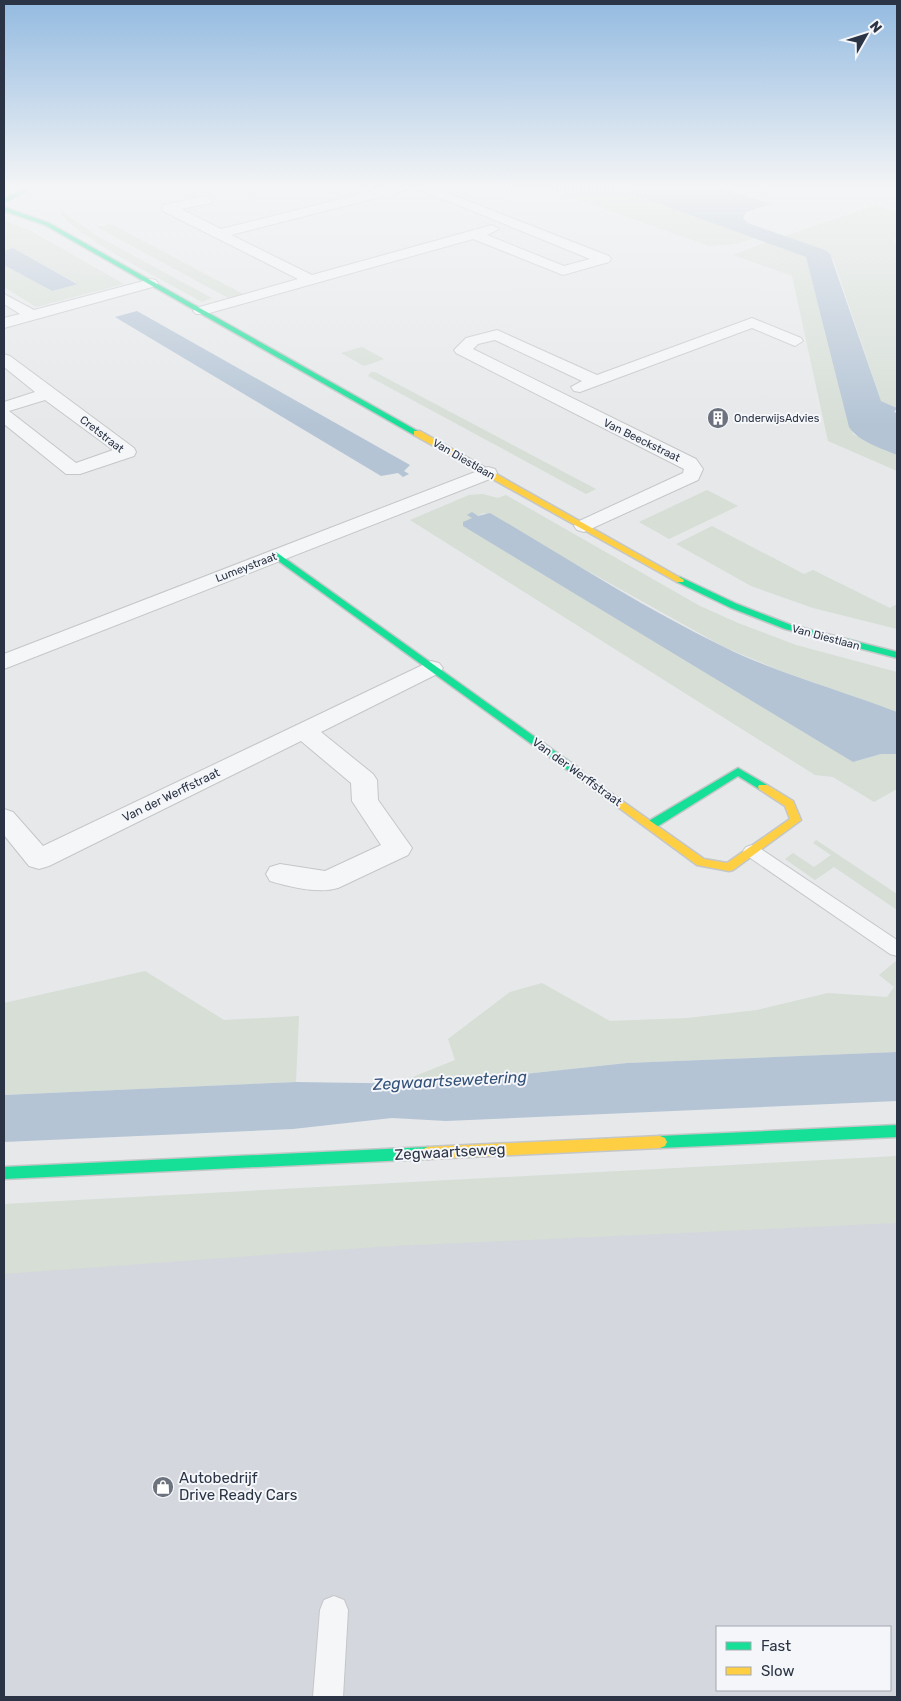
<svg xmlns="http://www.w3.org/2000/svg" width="901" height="1701" font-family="Rubik,sans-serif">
<rect width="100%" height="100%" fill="#e6e8ea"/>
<path fill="#d4d7dd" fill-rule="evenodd" d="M897,1195V1697H4V1247ZM717,1627H890V1690H717Z"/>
<g fill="#d6ded6">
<polygon points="544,187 613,187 754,238 736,244 709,246"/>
<polygon points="876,205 897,212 897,236 894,240 897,248 897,408 881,401 834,261 825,250 785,236"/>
<path d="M60,210L97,236L212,298L202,302C180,289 60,229 60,210Z"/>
<polygon points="4,220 31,231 124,284 36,307 4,287 4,265 52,291 77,283 13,248 4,251"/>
<polygon points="111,224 245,295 230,299 97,227"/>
<polygon points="767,242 806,257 853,434 897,455 897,471 828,441 792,276 733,255"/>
<polygon points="362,347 384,359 364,366 341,353"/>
<polygon points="371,372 375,372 596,489 586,494 368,376"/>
<polygon points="707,490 738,506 669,539 639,522"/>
<polygon points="483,494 498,498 506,495 700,606 738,623 796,645 897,672 897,712 781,671 724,647 484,513 473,518 853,762 881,754 897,754 897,789 874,802 833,777 815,775 410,520 469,495"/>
<polygon points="712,526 804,574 813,570 890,608 897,604 897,629 813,608 751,586 676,544"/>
<polygon points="816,840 897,894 897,910 834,867 815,880 785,859 793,853 814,867 831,855 813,843"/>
<polygon points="897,960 897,1052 627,1063 430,1084 393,1085 455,1060 448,1039 510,992 542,983 610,1021 687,1018 757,1010 828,993 887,997 894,987 879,975"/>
<polygon points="145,971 224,1020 299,1016 296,1082 4,1095 4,1003"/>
<polygon points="897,1156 897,1223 376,1247 4,1274 4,1204"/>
</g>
<g fill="#b4c4d5">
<path d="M613,187H719L771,204L746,212L743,218L748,223L825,250L830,254L881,401L897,408L894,412L897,413V455C881,448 859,442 849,427L806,257Z"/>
<polygon points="13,248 77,284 78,284 52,291 4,265 4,251"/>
<polygon points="137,311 410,465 404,471 409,474 403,477 398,473 381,476 115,317"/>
<path d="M472,512L478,516L490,513C567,558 643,608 724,647C779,674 840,690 897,712V754H881L853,762L463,526V522L472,518L467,515Z"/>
<polygon points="897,1052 897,1101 446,1121 392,1118 293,1129 4,1142 4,1095 296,1082 430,1084 627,1063"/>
</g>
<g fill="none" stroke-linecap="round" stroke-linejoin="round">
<g stroke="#c4c6c8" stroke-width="2">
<g id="lane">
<polygon points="752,845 758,847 897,940 897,956 890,954 746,855 743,851 746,847"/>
<polygon points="334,1596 344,1600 348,1610 343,1697 313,1697 320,1610 324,1600"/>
</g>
</g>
<g stroke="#c4c6c8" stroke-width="2">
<g id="street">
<polygon points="388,187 409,187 407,190 231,235 312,275 492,225 499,229 487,235 564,266 590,259 414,187 432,187 609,256 611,259 609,262 563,275 473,239 206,314 196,314 193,311 196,308 298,279 163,211 162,208 163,205 206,196 211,197 212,200 211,203 181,209 221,229"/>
<polygon points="151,279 156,280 158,283 156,286 4,328 4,318 20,314 4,304 4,294 34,310"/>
<polygon points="752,318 801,338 803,341 795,346 752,328 580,392 574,391 571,387 582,381 495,340 478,344 473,349 696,459 703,469 698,480 584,532 577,530 574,526 577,522 683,473 684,469 456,353 454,350 466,338 497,330 597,375"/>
<path d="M4,354L10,356L134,448L136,452L134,456L80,474H66L4,424V402L35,392L4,367ZM45,400L113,450L76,463L9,411Z"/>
<polygon points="488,467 495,469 497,473 495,477 4,669 4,654"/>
<path d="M431,661L439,663L443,668L439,673L321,732L373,774L377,780L378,800L412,848L408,855L338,888C318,894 290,887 270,881L266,874L270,867L280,864L325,871L381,845L352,801L351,783L301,741L49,866L39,869L29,866L4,835V809L13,812L43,846Z"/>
</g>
</g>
<g stroke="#c4c6c8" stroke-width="3">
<g id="fast">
<polygon points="28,187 34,187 4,203 4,199"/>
<polygon points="4,207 49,223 421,433 414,435 45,225 4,211"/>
<polygon points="276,552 581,770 582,772 581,774 573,774 273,557 272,555"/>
<polygon points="680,577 737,604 791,625 897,652 897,658 785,629 731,608 677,582 676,580"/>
<polygon points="738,768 767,785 768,787 767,789 759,789 738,776 655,828 647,828 645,825 647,822"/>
<polygon points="897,1125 897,1137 660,1148 655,1146 653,1142 655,1138 660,1136"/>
<polygon points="428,1147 433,1149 435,1153 433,1157 428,1159 4,1179 4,1167"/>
</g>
</g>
<g stroke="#c4c6c8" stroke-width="3">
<g id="slow">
<polygon points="414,431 420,431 684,580 683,582 677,582 414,435"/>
<polygon points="577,769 704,859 727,863 790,819 785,806 759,789 758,787 759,785 767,785 793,801 801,820 733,870 729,871 697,865 573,774 572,772 573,770"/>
<polygon points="660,1136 665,1138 667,1142 665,1146 660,1148 428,1159 423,1157 421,1153 423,1149 428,1147"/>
</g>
</g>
<use href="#lane" fill="#f5f6f7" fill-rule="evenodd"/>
<use href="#street" fill="#f5f6f7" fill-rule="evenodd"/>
<use href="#fast" fill="#16e098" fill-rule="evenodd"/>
<use href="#slow" fill="#ffcf43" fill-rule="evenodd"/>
</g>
<linearGradient id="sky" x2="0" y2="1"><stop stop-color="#93bae0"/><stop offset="0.44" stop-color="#f4f5f6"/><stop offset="1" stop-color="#f4f5f6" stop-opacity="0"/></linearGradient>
<rect width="901" height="425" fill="url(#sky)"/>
<defs>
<g id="building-disc" transform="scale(1.125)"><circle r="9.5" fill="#6c737f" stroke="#f4f6f9"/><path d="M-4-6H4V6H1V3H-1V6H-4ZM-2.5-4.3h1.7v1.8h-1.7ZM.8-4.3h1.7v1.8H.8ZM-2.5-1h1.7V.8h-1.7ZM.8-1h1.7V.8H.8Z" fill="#fff"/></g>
<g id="shop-disc" transform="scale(1.125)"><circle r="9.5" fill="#6c737f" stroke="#f4f6f9"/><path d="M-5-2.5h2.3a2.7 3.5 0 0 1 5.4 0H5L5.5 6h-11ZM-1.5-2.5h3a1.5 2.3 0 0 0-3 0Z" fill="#fff"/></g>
</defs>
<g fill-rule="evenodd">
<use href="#building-disc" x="718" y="418"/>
<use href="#shop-disc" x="163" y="1487"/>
</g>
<g text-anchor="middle" stroke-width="4" stroke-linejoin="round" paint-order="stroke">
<g font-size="11" fill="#2b3445" stroke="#f4f6f9" text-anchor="start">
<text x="734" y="422">OnderwijsAdvies</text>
</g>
<g font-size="11" fill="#2b3445" stroke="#f4f6f9">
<text transform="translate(102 434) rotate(38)" y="4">Cretstraat</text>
<text transform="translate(642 440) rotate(26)" y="4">Van Beeckstraat</text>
<text transform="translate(464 459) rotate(30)" y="4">Van Diestlaan</text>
<text transform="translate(246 567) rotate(-21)" y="4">Lumeystraat</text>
<text transform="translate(826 637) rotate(15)" y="4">Van Diestlaan</text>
</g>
<g font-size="12" fill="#2b3445" stroke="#f4f6f9">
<text transform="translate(577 772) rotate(36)" y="4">Van der Werffstraat</text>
<text transform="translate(171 795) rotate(-26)" y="4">Van der Werffstraat</text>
</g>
<g font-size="15" fill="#2b3445" stroke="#f4f6f9">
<text transform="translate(450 1152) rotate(-3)" y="5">Zegwaartseweg</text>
</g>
<g font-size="15" fill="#2b3445" stroke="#f4f6f9" text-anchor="start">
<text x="179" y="1483">Autobedrijf<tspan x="179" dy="17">Drive Ready Cars</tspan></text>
</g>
<g font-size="16" font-style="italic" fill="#34527a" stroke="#f4f6f9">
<text transform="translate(450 1080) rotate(-3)" y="6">Zegwaartsewetering</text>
</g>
</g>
<rect width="901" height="1701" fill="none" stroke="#2b3445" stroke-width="10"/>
<rect x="716" y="1626" width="175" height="65" fill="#f4f6f9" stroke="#a4a8b1"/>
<rect x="726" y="1642" width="25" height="8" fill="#16e098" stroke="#a4a8b1"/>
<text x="761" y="1651" font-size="15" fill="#2b3445">Fast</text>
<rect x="726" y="1667" width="25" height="8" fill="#ffcf43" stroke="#a4a8b1"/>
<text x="761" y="1676" font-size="15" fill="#2b3445">Slow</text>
<g transform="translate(866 35) rotate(51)" stroke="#f4f6f9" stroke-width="4" paint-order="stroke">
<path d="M0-4L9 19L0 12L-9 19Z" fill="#2b3445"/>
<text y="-8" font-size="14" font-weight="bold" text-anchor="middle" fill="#2b3445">N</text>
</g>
</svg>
